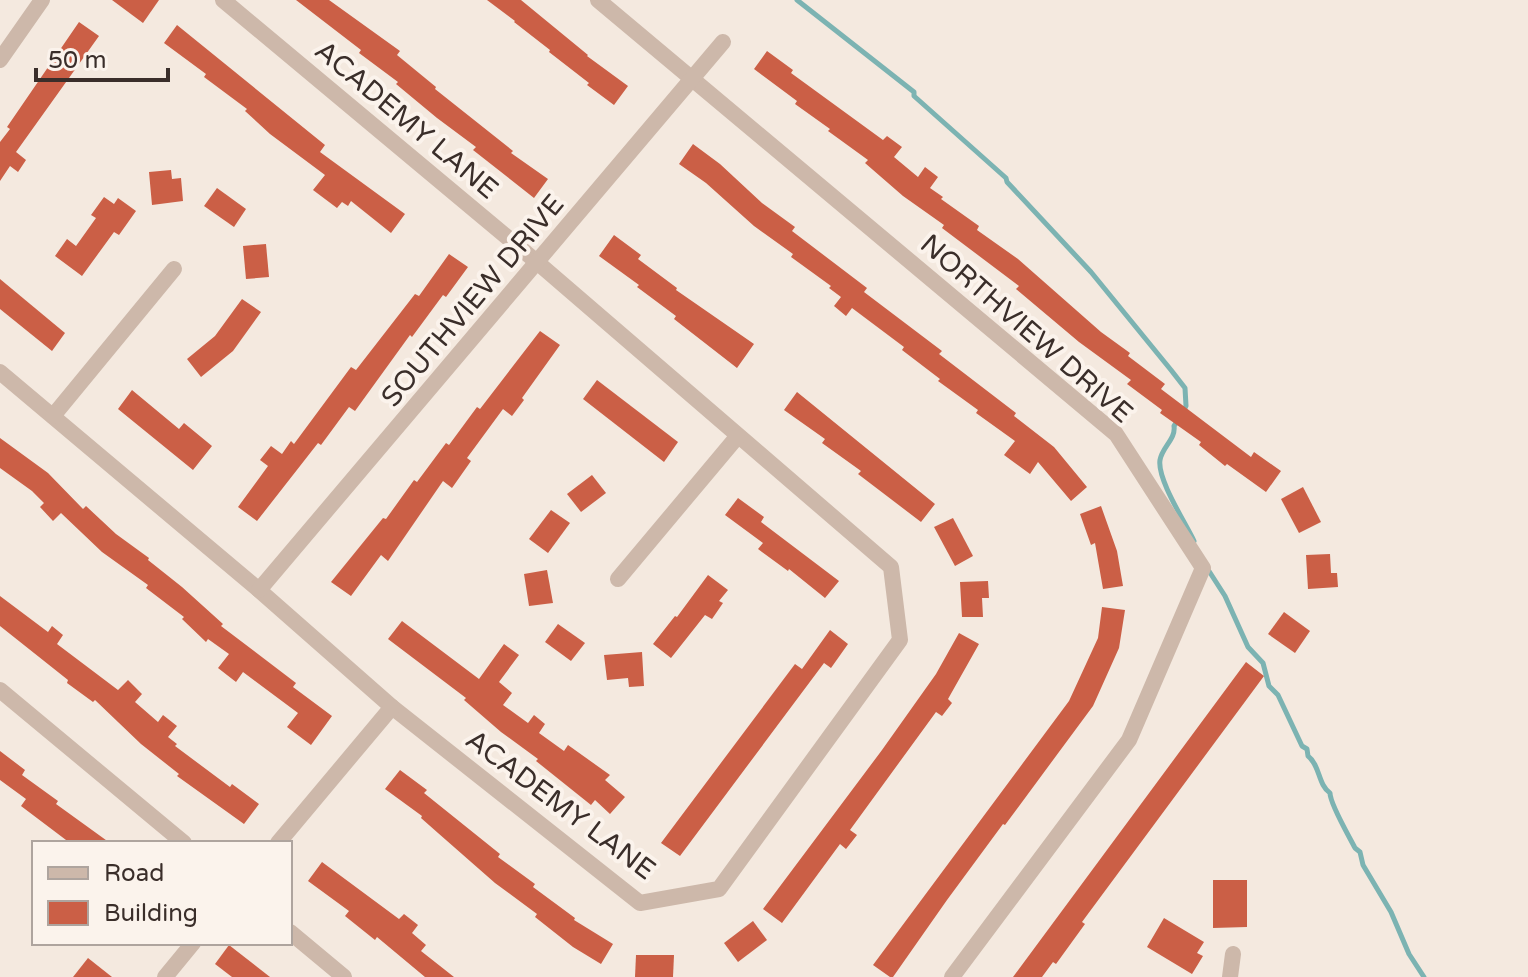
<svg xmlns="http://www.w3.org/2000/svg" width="1528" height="977" font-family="'Varela Round',sans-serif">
<rect width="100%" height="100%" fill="#f4e9df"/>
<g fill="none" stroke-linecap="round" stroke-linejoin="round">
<g stroke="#7cb3b2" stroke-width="5">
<polyline points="797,0 914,92 914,96 1006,178 1007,182 1091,272 1171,370 1185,388 1186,406 1183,412"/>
<path d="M1178,420L1174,426C1176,439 1162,447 1160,460C1157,479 1185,522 1194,541"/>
<path d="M1207,568L1225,596L1248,647L1263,663L1269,686L1278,695L1302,746L1307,749L1308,756C1320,765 1318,785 1330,793C1330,804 1349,836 1355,848L1360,852L1363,865L1391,912L1409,954L1424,977"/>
</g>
</g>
<g fill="#cb5f46">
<polygon points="112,0 159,0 143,23"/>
<polygon points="296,0 329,0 400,51 397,55 436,87 435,89 513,151 511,153 548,179 534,198 473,150 476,147 437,118 396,84 398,82 359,53 361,50"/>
<polygon points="487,0 521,0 588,55 587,56 628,86 614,105 587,85 589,83 549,52 550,50 514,22 515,21"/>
<polygon points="79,22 99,36 16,152 26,160 18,172 10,166 0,181 0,142 10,129 7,127"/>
<polygon points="177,25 325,145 320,152 405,214 391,233 351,201 348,206 342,202 337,208 313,190 325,175 270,134 245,111 247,109 204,77 206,74 164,43"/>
<polygon points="767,51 793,70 791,73 883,140 887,136 902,147 894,157 918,177 925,167 938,177 930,188 943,197 941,199 979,226 977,230 1018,259 1101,332 1130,353 1128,356 1165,384 1161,389 1251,457 1254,452 1281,471 1266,492 1227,464 1225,466 1199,445 1201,442 1160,413 1162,410 1127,384 1131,380 1079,342 1016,289 1019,286 942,228 944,225 903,196 865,163 868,160 828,131 830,129 795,104 797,101 754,69"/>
<polygon points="693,144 720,164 762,203 795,227 792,231 867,288 864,292 942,351 939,354 1016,413 1014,416 1054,447 1087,487 1071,501 1038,462 1030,474 1004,455 1015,441 976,413 978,410 938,381 940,379 902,350 904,347 852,308 846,316 834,306 841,297 829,288 831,286 791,257 793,254 754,226 706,183 679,164"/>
<polygon points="171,170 172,179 181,178 183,201 152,205 149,172"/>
<polygon points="217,188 246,209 234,227 204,206"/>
<polygon points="104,197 114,204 118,198 136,211 119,235 114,232 82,276 55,256 67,239 76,246 96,218 91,215"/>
<polygon points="614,235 641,255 638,259 677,288 676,290 754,344 737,368 674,319 676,316 637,287 639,285 599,256"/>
<polygon points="266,244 269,277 246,279 243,246"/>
<polygon points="449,254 468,267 446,297 443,295 412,337 410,335 355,411 349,407 321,445 318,443 257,521 238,507 268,466 260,460 271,446 282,454 291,441 294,444 351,367 356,370 415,294 419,296"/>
<polygon points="0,279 65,333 52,351 0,309"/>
<polygon points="242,299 261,312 233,351 201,377 187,359 215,336"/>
<polygon points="540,331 560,345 522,398 524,400 512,416 503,409 467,458 471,461 452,488 443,481 388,561 381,555 351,596 331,582 383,518 386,519 414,480 417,482 446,443 449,445 477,407 480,409"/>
<polygon points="597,380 678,442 664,462 583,399"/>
<polygon points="132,390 179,429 184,423 212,446 193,470 118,409"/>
<polygon points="797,392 935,504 921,522 858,474 861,471 822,443 825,439 784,410"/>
<polygon points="0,438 48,473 83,509 86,506 116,534 149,558 148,560 182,587 223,624 221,626 296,683 293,687 332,716 311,745 287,727 298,713 243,672 236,682 218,668 229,654 208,639 206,642 182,619 184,617 146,588 148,585 102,552 61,513 53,521 40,507 44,503 32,491 0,468"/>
<polygon points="592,475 606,493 581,512 567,494"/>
<polygon points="1303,487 1321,522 1299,533 1281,499"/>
<polygon points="738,498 764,517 761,522 839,581 825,598 789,569 788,571 758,549 763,543 725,515"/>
<polygon points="1101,506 1117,551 1123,586 1103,589 1095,543 1091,545 1080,514"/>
<polygon points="551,510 570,523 548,553 529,539"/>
<polygon points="953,518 973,556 955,566 934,527"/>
<polygon points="1330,554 1331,573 1337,573 1338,587 1308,589 1306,555"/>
<polygon points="547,570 553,603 529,606 524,574"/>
<polygon points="708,575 728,590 719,601 723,603 712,619 705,615 671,658 653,644 675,616 677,617"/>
<polygon points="988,581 989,598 982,598 983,617 962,617 960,582"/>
<polygon points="0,596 48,632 52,626 63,635 57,644 118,690 128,680 142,694 135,702 158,722 163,715 177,726 168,737 177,744 175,746 230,787 232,784 259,804 244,824 177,776 179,774 141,744 95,700 93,702 67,683 68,680 0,626"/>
<polygon points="1102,607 1125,610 1119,648 1093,706 1005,825 1003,824 947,900 893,977 890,977 873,965 1069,701 1098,638"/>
<polygon points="1284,612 1310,631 1295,653 1268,634"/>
<polygon points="402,621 479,679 504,644 519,655 499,682 512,693 503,705 528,723 534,715 545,724 539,733 564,751 568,745 610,775 605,780 625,797 610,814 595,800 591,805 536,761 538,759 501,732 464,700 466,698 388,639"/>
<polygon points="558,624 585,643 571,661 545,642"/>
<polygon points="830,630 848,644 831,668 824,663 680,856 661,843 795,664 802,669"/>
<polygon points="959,633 979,644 948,699 952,703 942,716 936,712 850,830 857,835 846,849 840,844 782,923 763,909 882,750 936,674"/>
<polygon points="642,652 644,686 629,687 628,678 607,680 604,655"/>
<polygon points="1246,662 1264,676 1082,922 1085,924 1056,964 1053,962 1042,977 1013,977"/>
<polygon points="0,751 25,770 22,775 58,801 56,804 110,843 70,843 21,806 26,799 0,780"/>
<polygon points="400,770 427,790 424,793 500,854 498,857 535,884 533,887 575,918 574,920 613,944 601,964 573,947 535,917 537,914 495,883 438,833 421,818 422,816 385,789"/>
<polygon points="322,862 399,919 404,914 418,925 412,933 426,945 421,951 454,977 425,977 377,937 375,940 345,916 349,911 308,881"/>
<polygon points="1213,880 1247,880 1247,927 1213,928"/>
<polygon points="1164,918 1204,942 1197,953 1203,956 1192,974 1147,947"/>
<polygon points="753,921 767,940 738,962 724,943"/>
<polygon points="229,945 270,977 232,977 215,964"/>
<polygon points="636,955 674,955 673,977 635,977"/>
<polygon points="88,958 112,977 73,977"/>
</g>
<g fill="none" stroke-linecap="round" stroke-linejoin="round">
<g stroke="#cdb8aa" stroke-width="16">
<polyline points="598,0 1116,434 1203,568 1129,740 952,977"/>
<polyline points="0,60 42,0"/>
<polyline points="0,372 259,590 392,707 640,903 719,889 900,640 891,567 538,263 223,0"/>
<polyline points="53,416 174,269"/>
<polyline points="618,579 737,437"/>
<polyline points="259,590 723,42"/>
<polyline points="0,690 184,843"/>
<polyline points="278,843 392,707"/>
<polyline points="290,932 344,977"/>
<polyline points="165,977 193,943"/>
<polyline points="1230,977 1233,954"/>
</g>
</g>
<g text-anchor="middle" stroke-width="8" stroke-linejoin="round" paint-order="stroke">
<g font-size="28" fill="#3a2e2a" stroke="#fbf3ec">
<text transform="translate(407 119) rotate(40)" y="10">ACADEMY LANE</text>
<text transform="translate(472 300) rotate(-50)" y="10">SOUTHVIEW DRIVE</text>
<text transform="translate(1027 328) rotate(41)" y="10">NORTHVIEW DRIVE</text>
<text transform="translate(561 804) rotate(37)" y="10">ACADEMY LANE</text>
</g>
</g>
<rect x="32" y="841" width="260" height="104" fill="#fbf3ec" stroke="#aea49e" stroke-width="2"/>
<rect x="48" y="867" width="40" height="12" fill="#cdb8aa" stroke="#aea49e" stroke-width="2"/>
<text x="104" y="881" font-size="24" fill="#3a2e2a">Road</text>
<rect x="48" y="901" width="40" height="24" fill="#cb5f46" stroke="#aea49e" stroke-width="2"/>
<text x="104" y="921" font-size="24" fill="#3a2e2a">Building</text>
<path d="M36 68v12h132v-12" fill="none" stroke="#3a2e2a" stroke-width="4"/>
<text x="48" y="68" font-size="24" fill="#3a2e2a" stroke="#fbf3ec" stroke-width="6" paint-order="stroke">50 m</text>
</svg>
